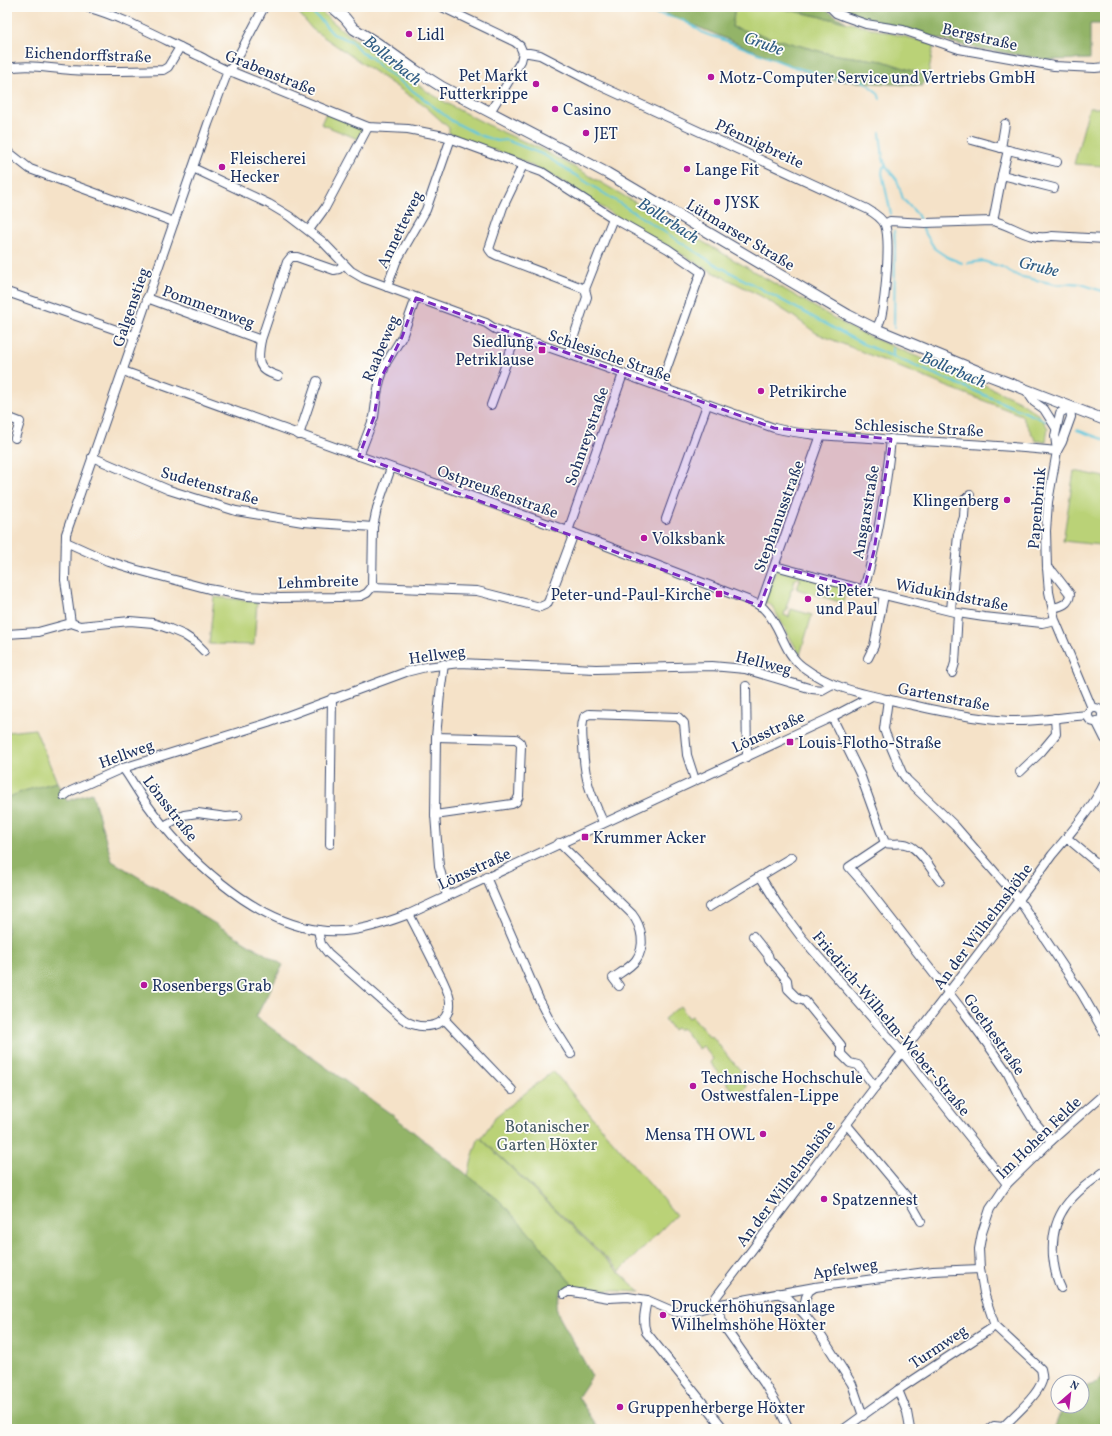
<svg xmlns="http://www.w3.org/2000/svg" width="1112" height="1436" font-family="Vollkorn,serif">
<rect width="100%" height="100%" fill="#fdfcf7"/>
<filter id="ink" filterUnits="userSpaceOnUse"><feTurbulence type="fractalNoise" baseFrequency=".025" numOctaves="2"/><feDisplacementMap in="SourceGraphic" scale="8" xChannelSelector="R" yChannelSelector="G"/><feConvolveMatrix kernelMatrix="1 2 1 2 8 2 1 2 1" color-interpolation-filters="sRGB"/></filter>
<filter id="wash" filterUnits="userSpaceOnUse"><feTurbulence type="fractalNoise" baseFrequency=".012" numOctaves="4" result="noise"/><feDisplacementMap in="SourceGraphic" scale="16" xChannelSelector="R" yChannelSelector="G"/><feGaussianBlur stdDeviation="0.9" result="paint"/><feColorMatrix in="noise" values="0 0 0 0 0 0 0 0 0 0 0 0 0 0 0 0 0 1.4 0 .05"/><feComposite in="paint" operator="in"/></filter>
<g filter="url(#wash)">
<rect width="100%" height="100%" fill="#f5e2c8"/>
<g fill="#bad277" stroke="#6a806a">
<polygon points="294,7 316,7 341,29 428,92 455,108 498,130 539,148 583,172 856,331 980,383 1019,401 1039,415 1048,428 1046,441 1036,441 1021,415 948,387 816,333 793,316 761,296 709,270 617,217 563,182 523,161 449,133 449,128 426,107 312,29"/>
<polygon points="735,7 775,7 850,23 934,44 928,76 883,61 830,54 732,27"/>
<polygon points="1089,108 1105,108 1105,166 1074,164"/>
<polygon points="326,113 363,128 358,139 321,124"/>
<polygon points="1074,471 1105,477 1105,508 1100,545 1063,541"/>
<polygon points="777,569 846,587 843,603 797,589 800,580 798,577 795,579 793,588 792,588 790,593 791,593 786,607 788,607 787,611 785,611 784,615 789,617 791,609 812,615 800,655 772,606 764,601"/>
<polygon points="214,597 257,601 254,645 209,644"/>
<polygon points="35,729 57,782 24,791 7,798 7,732"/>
<polygon points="680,1006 689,1018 692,1016 710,1037 712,1036 732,1062 733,1062 741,1071 738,1074 747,1087 737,1095 710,1062 713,1059 703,1046 699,1049 682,1028 678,1030 676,1028 673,1030 664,1019"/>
<polygon points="553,1071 676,1215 620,1271 481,1138 493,1121 495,1117"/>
<polygon points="479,1137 640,1292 576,1289 539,1244 500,1201 468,1176 473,1155"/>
</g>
<g fill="#93b468" stroke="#577263">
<polygon points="650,7 735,7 732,27 830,54 883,61 928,76 922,86 825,80"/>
<polygon points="775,7 825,7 828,11 846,22"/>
<polygon points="836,7 1105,7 1105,24 1090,24 1090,59 1049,60 965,46 839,11"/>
<polygon points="57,782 67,801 92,793 112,861 283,965 256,1017 391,1114 500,1201 539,1244 576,1289 561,1290 556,1306 559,1316 592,1376 578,1397 599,1429 7,1429 7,798 24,791"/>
<polygon points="1105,1373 1105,1416 1097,1429 1054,1429 1063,1406 1082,1406 1082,1388 1096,1383"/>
</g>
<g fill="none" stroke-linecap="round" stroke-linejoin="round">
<g stroke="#61c7de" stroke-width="2">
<polyline points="304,7 319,18 333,34 351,41 362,53 372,58 380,67 424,99 452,121 479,135 497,141 506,140 544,155 713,263 863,344 1046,421"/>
<path d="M636,7C651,16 671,14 686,22C698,28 702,35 716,37L794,67L838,79H856L862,80L878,93L880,99"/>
<polyline points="880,133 883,158 886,166 897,180 903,199 917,214 920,220"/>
<polyline points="886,166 883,167 882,173 891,214"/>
<polyline points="921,226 935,249 947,257 962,263"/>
<polyline points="968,263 983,261 1002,267 1018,276 1059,285 1072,283 1081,284 1105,292"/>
<polyline points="894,328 895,245 894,231"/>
<polyline points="893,357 893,348"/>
<polyline points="1077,430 1105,440"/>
</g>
</g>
</g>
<g filter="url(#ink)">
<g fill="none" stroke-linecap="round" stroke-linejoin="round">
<g stroke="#3c4a6e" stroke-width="10">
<g id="minor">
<path d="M86,7C126,18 162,39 199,56C211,62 222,70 235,73L368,127L408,129L444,136L542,172L613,218L668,249L701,272L660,387"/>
<polyline points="442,7 515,42 520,46 523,53"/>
<polyline points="830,7 836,13 846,17 866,24 903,30 959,49 1054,66 1095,68 1105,67"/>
<path d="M7,68C28,64 50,68 71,70C101,72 132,71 163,70L168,67L180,47"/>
<path d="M490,112L521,61L523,53H529L540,55L592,82L867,209C874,213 882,218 885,225C891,241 885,300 881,318C880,322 878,325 876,329"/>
<polyline points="972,140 1008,150"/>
<polyline points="1001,148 1005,124"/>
<polyline points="7,151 30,169 174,222"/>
<polyline points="523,165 503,207 489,249 492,253 496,255 585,289 587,297 568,354"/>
<path d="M193,168L269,204L289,216L323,242L351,271L363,278L486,323L495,329L568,354L774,428C810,437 847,436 883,439C941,442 999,445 1057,451"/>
<polyline points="1002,175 1054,188"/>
<polyline points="993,221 1002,175 1008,150 1057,162"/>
<path d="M885,224L890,221L925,223L993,221C1013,225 1030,242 1052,236L1105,239"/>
<polyline points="309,230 325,208 368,127"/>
<polyline points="387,287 396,262 426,210 451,138"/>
<polyline points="585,289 613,218"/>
<polyline points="7,292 134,336"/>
<polyline points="147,298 261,340"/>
<path d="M123,371L568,531L750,601C755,603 761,605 765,610C782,627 783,653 803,667C832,689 865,694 899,702C935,710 972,719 1009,721C1036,722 1061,717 1088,715"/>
<path d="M278,376C257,370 257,361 261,340L287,262L291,257H297L334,270L339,269L343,265"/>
<polyline points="1026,390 1034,402 1044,409 1056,428"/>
<polyline points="491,405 516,336"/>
<polyline points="7,417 20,422 15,438"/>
<polyline points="299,435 317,381"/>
<polyline points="1057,451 1062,442 1071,417 1070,407 1060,413 1055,436 1057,451 1048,502 1046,531 1047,568 1049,592 1055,620 1092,708"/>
<polyline points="359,456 374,417 377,394 380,380 386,363 402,337 416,298"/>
<polyline points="92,457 169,490 236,511 303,522 373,527"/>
<polyline points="666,519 707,405"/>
<polyline points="568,531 623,374"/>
<polyline points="66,542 108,561 134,569 209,589 248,596 280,598 339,597 361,596 367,593 372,587 477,591 540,607 547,604 549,600 574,533"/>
<polyline points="775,566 884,595 958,613 984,617 1042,623 1055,620"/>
<path d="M1047,568L1053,572L1070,594C1069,604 1062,606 1053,608"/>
<polyline points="372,587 373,527 377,508 391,468"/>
<path d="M864,589C878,540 886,490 891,439"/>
<polyline points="760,606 821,435"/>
<polyline points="951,610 958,535 964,517 965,499 970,495"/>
<polyline points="71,623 65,580 66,534 208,124 228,71 233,66 264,7"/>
<polyline points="7,634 38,632 71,623 80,626 130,621 153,623 170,629 184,635 196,643 204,651"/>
<polyline points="868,658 874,646 884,595"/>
<polyline points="444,664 440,694 436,737 435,815 439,866 447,896"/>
<polyline points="952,673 955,663 958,613"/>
<polyline points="746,686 747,757"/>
<polyline points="888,699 884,729 886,735 902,773 907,780 955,826 1019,900 1082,994 1105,1034"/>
<circle cx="1095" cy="715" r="7"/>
<path d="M832,717L860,774L885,843C893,845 901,842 908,845C920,849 932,871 940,881"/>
<polyline points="1096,721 1105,739"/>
<path d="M123,768C131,779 138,792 146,803C184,856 251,921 318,930C349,935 380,925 409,914L832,717L872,696"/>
<polyline points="1020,772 1041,752 1056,734 1055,718"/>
<polyline points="64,796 71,791 123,768 268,723 406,672 426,667 460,663 596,669 712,666 745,669 812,689 822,690 831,685 831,684"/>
<polyline points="435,815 512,804 516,802 519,796 521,746 520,742 516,739 436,737"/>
<path d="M603,822C590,793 584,778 583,745C582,735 581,726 584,717L589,714L678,717L684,723L687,755L695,780"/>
<polyline points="164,826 184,815 198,813 226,817 238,816"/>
<polyline points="1067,838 1099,865 1105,873"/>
<path d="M559,843L632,914C642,927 646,946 636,960C631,967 620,973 613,978L619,986"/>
<polyline points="885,843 849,867 864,884 966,1015 988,1045 1007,1072 1020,1098 1034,1121 1051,1141"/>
<polyline points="330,844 332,698"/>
<polyline points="760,876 781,910 802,938 902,1052 1007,1184"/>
<polyline points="486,877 539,999 552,1024 571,1054"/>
<polyline points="709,907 792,857"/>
<path d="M318,930L321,944L328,953L403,1019C413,1026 423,1028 434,1025C445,1022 451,1013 450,1002C450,995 445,986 442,979C431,957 420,935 409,914"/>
<polyline points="753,936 768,955 769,959 787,980 788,989 798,999 805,1001 841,1045 841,1054 850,1063 858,1065 875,1087"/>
<polyline points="445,1020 512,1090"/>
<polyline points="847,1125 908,1198 921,1221"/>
<polyline points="815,1287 809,1291 806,1297 804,1307 805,1315 822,1337 852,1384 863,1416"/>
<path d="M1061,1288C1056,1278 1054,1267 1053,1256C1050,1212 1073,1194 1105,1171"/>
<polyline points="778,1293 789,1299 805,1315"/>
<polyline points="564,1294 567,1292 573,1292 609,1298 628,1297 647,1300 675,1312 688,1313 715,1305 815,1287 933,1271 980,1269"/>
<path d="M647,1300C645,1311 642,1321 646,1332L724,1429"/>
<polyline points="898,1390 907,1412 910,1429"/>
<path d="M789,1429L776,1403L764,1383L726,1329L715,1305L714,1301L716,1297C770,1227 822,1156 875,1087C935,1010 995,934 1052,855C1069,835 1094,806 1105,782"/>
<polyline points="844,1429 898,1390 995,1326"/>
<polyline points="990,1429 994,1426 1003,1427"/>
<path d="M1001,1429C1012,1417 1037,1397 1042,1381C1043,1377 1042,1373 1041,1369L995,1326L984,1293L980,1269L979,1249L982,1233L990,1209L1007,1184L1051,1141L1105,1093"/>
</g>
</g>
<g stroke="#3c4a6e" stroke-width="12">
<g id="major">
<polyline points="332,7 345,18 354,29 377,43 415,70 442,87 607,173 848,315 876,329 980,372 1105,420"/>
<polyline points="1104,1429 1105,1427"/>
</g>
</g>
<use href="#minor" stroke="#fff" stroke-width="8"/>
<use href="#major" stroke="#fff" stroke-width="10"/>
</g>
</g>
<path fill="#7b2cbf" fill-opacity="0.2" stroke="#7b2cbf" stroke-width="3" stroke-dasharray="8 5" stroke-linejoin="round" d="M416,298L774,428L891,439L874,551L864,589L775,566L760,606L359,456L374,417L380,380L402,337Z"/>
<g fill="#b5179e" stroke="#fdfcf7" stroke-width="1.5">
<circle cx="409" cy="34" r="4"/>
<circle cx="711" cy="77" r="4"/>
<circle cx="536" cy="84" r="4"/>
<circle cx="555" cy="109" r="4"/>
<circle cx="586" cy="133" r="4"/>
<circle cx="222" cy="167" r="4"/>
<circle cx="687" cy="169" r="4"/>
<circle cx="717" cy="202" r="4"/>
<rect x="538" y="346" width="8" height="8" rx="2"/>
<circle cx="761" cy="391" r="4"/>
<circle cx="1007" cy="500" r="4"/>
<circle cx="644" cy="538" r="4"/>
<rect x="715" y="590" width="8" height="8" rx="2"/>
<circle cx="808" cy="599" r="4"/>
<rect x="786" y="738" width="8" height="8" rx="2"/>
<rect x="581" y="833" width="8" height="8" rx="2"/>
<circle cx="144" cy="985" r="4"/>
<circle cx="693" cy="1086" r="4"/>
<circle cx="763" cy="1134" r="4"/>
<circle cx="824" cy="1199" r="4"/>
<circle cx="663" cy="1315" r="4"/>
<circle cx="620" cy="1407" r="4"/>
</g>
<g text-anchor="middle" stroke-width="3.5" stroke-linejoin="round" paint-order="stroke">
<g font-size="16" fill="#1b2f5e" stroke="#fdfcf7" text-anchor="start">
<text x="417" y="40">Lidl</text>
<text x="528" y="81" text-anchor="end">Pet Markt<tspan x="528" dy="18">Futterkrippe</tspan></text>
<text x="719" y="83">Motz-Computer Service und Vertriebs GmbH</text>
<text x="563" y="115">Casino</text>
<text x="594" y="139">JET</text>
<text x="230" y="164">Fleischerei<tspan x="230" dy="18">Hecker</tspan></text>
<text x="695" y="175">Lange Fit</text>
<text x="725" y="208">JYSK</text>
<text x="534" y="347" text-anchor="end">Siedlung<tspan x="534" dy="18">Petriklause</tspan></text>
<text x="769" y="397">Petrikirche</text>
<text x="999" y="506" text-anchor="end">Klingenberg</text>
<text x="652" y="544">Volksbank</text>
<text x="816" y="596">St. Peter<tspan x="816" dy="18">und Paul</tspan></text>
<text x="711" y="600" text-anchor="end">Peter-und-Paul-Kirche</text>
<text x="798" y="748">Louis-Flotho-Straße</text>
<text x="593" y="843">Krummer Acker</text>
<text x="152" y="991">Rosenbergs Grab</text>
<text x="701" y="1083">Technische Hochschule<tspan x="701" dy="18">Ostwestfalen-Lippe</tspan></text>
<text x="755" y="1140" text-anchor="end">Mensa TH OWL</text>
<text x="832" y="1205">Spatzennest</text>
<text x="671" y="1312">Druckerhöhungsanlage<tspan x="671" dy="18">Wilhelmshöhe Höxter</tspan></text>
<text x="628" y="1413">Gruppenherberge Höxter</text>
</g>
<g font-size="16" fill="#1b2f5e" stroke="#fdfcf7">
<text transform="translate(980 36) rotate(13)" y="6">Bergstraße</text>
<text transform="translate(88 54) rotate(2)" y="6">Eichendorffstraße</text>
<text transform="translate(271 72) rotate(22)" y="6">Grabenstraße</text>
<text transform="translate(760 143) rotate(25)" y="6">Pfennigbreite</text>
<text transform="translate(399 229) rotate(-64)" y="6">Annetteweg</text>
<text transform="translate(741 234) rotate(31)" y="6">Lütmarser Straße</text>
<text transform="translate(209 306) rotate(20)" y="6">Pommernweg</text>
<text transform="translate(130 307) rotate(-71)" y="6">Galgenstieg</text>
<text transform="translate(380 348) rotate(-67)" y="6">Raabeweg</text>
<text transform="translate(610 355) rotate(19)" y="6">Schlesische Straße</text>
<text transform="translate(919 427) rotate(3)" y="6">Schlesische Straße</text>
<text transform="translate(586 436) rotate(-71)" y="6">Sohnreystraße</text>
<text transform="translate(210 485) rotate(16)" y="6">Sudetenstraße</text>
<text transform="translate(498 491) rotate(20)" y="6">Ostpreußenstraße</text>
<text transform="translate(1036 508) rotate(-85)" y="6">Papenbrink</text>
<text transform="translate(865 512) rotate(-80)" y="6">Ansgarstraße</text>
<text transform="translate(778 516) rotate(-70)" y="6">Stephanusstraße</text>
<text transform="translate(318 581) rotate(-2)" y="6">Lehmbreite</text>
<text transform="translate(952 594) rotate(11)" y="6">Widukindstraße</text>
<text transform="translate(437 654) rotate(-8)" y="6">Hellweg</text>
<text transform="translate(764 662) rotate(14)" y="6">Hellweg</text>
<text transform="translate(944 696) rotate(11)" y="6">Gartenstraße</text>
<text transform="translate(768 731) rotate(-25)" y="6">Lönsstraße</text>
<text transform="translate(126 753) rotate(-20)" y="6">Hellweg</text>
<text transform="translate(171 808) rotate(52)" y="6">Lönsstraße</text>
<text transform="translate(474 868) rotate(-25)" y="6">Lönsstraße</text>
<text transform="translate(982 926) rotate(-53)" y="6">An der Wilhelmshöhe</text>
<text transform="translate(892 1023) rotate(50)" y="6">Friedrich-Wilhelm-Weber-Straße</text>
<text transform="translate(995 1034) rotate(55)" y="6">Goethestraße</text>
<text transform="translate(1038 1137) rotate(-44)" y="6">Im Hohen Felde</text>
<text transform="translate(785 1183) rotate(-53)" y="6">An der Wilhelmshöhe</text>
<text transform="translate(845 1268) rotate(-9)" y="6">Apfelweg</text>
<text transform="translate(938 1346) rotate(-34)" y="6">Turmweg</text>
</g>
<g font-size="16" fill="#435864" stroke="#fdfcf7">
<text x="547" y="1132">Botanischer<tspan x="547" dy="18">Garten Höxter</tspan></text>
</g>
<g font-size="17" font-style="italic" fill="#305d84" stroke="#fdfcf7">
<text transform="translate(764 43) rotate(20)" y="6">Grube</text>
<text transform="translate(393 60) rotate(39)" y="6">Bollerbach</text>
<text transform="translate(669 220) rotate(33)" y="6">Bollerbach</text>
<text transform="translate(1039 266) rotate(14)" y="6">Grube</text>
<text transform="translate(954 369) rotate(23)" y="6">Bollerbach</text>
</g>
</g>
<rect width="1112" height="1436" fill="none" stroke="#fdfcf7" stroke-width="24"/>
<g transform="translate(1070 1394) rotate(28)"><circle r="19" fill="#fdfcf7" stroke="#a3aaba"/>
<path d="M0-3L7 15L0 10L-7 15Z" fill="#b5179e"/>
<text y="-6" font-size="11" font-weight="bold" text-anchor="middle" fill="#1b2f5e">N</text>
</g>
</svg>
